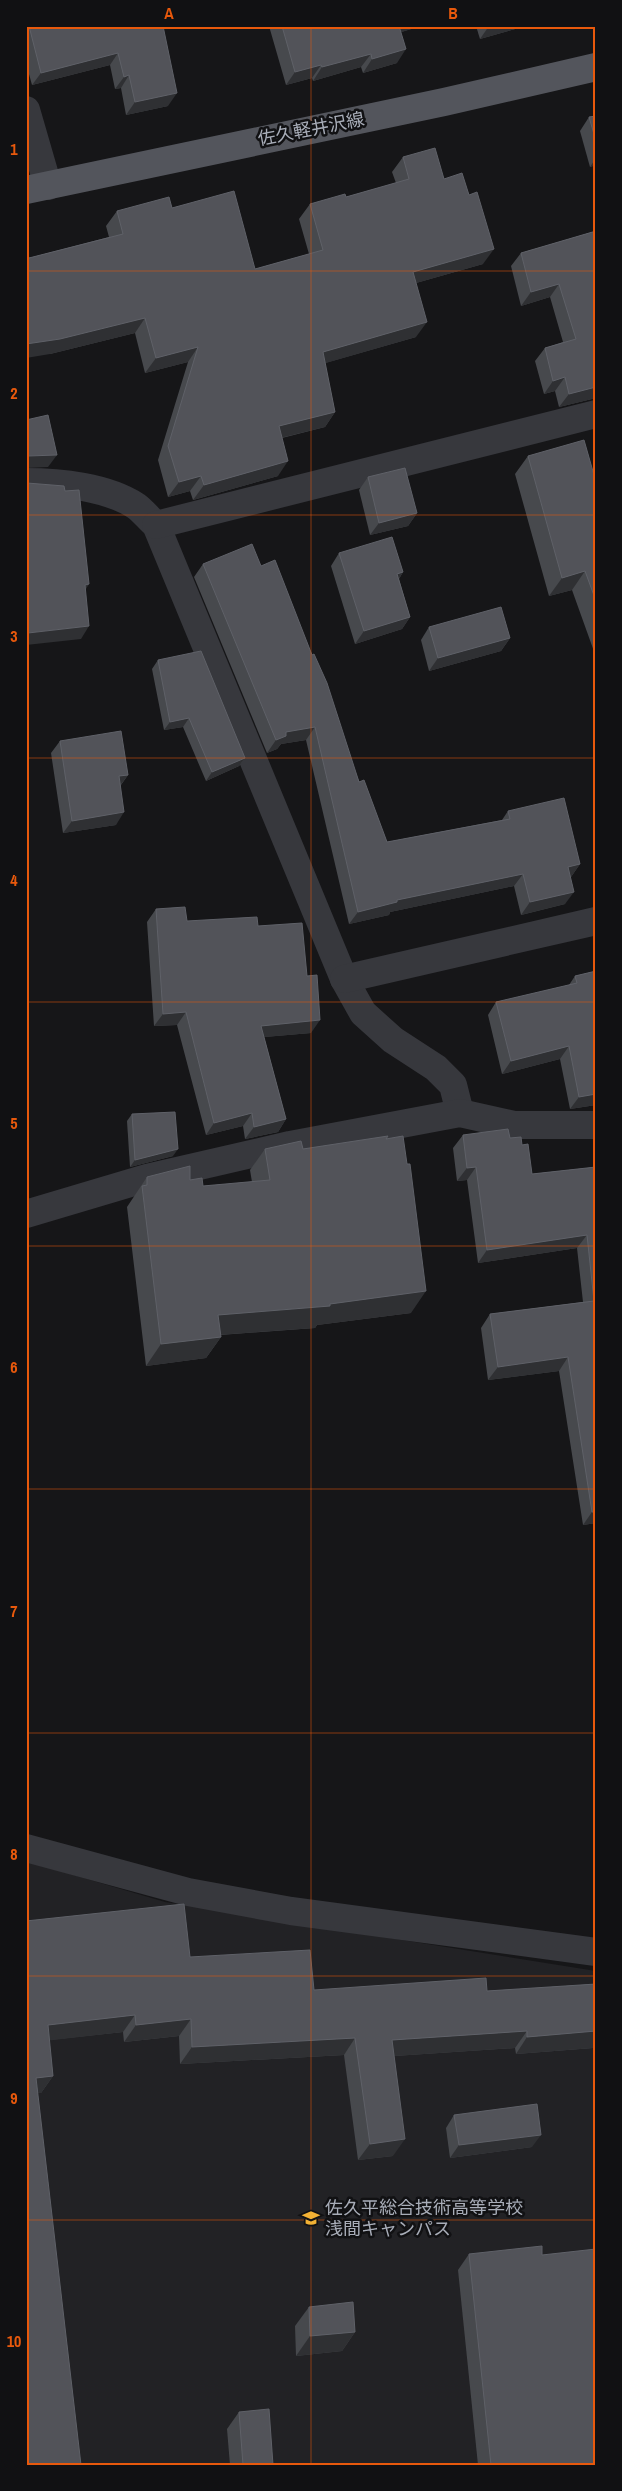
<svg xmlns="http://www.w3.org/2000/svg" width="622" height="2491" font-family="'Archivo Narrow','Noto Sans JP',sans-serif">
<rect width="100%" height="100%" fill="#161618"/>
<polygon fill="#222225" points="26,1861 165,1902 596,1971 596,2465 26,2465"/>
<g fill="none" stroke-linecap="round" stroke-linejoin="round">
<g stroke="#37383d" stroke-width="28">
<polyline points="26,110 48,186"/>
<path d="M26,482C60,482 107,487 136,506C143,511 149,519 156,525L344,979L363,1013L393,1040L436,1068L453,1085L460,1113"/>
<polyline points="156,525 596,414"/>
<polyline points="344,979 596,921"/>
<polyline points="26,1214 147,1178 290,1145 460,1113 514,1125 596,1125"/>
<polyline points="26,1848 188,1892 291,1911 596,1952"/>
</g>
<polyline stroke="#53555c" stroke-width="28" points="26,190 444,102 596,67"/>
</g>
<g fill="#47494d">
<polygon points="26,26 163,26 168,106 126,115 121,88 115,89 110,65 32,85 26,63"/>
<polygon points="269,26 421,26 401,32 397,63 363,73 361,67 313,81 312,78 286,85"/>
<polygon points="476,26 526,26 480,39"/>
<polygon points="596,116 596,165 590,167 580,131 589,117"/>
<polygon points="403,157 444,179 483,264 416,283 416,337 325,363 335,412 325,427 282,438 278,476 193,500 190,491 168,497 158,460 188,362 145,373 135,333 50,354 29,258 109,237 106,226 117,211 172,208 255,269 309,254 299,219 310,204 346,197 396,183 392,172"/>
<polygon points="596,231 596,398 559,407 555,391 544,394 535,361 545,348 563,342 550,297 521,306 511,266 521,253"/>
<polygon points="528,456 596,482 596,657 572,590 549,596 515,474"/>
<polygon points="368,477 417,513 408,526 370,535 359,490"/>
<polygon points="339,553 403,572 399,579 410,617 402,629 355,644 331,566"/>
<polygon points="203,564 261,566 387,842 502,820 508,811 580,864 571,877 570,877 565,904 521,915 514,886 390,912 389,915 349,924 306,740 281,744 277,749 267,753 194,577"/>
<polygon points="429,627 510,638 501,651 429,671 421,640"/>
<polygon points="158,660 245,758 239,766 206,781 183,727 164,730 152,669"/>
<polygon points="60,741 128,775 121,785 116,825 63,833 51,753"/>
<polygon points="156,909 187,921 258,926 307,976 311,1033 264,1037 286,1119 278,1132 245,1139 243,1126 206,1135 177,1025 154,1026 147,922"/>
<polygon points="596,971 596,1105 570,1109 560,1059 502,1074 488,1015 496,1002 569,985 575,976"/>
<polygon points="132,1114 173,1156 130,1167 127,1121"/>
<polygon points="463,1135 510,1138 522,1145 532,1174 596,1167 596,1523 583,1525 559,1371 488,1380 481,1328 490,1314 583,1302 577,1248 478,1263 467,1180 457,1181 453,1148"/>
<polygon points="387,1138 411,1313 317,1325 315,1328 220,1335 221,1337 206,1358 146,1366 127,1207 147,1177 190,1180 203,1186 252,1182 250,1170 265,1149 303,1149"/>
<polygon points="26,1921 190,1957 314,1990 487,1991 596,1984 596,2044 593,2048 516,2054 515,2048 394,2056 393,2156 358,2160 344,2055 180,2064 179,2036 124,2042 123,2032 49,2040 53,2076 41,2093 38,2093 26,2465"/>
<polygon points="454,2115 532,2147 450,2158 446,2128"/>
<polygon points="469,2254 542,2255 596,2465 478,2465 458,2270"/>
<polygon points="309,2307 355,2332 342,2351 296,2356 295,2326"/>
<polygon points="239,2412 273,2465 230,2465 227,2429"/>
</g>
<g fill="#2f3033">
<polygon points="396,26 421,26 389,36"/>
<polygon points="489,26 526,26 480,39"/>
<polygon points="406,49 397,63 363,73 372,59"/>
<polygon points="118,53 110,65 32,85 41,73"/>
<polygon points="371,54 361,67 313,81 322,67"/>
<polygon points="321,65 312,78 286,85 295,72"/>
<polygon points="129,75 121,88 115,89 124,77"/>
<polygon points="177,93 168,106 126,115 135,102"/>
<polygon points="596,158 596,165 590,167"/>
<polygon points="494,249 483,264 402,287 413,272"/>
<polygon points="559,284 550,297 521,306 531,292"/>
<polygon points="145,318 135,333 50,354 26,358 26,344"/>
<polygon points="427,322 416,337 312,367 323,352"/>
<polygon points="198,347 188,362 145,373 156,358"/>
<polygon points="565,377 555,391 544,394 553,381"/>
<polygon points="596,387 596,398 559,407 569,394"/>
<polygon points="335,412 325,427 268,441 279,426"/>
<polygon points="57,455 48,467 26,468 26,457 28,456"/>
<polygon points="288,461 278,476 193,500 204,485"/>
<polygon points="201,476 190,491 168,497 179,482"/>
<polygon points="417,513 408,526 370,535 379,523"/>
<polygon points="585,571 572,590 549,596 562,578"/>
<polygon points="403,572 395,585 397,574"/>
<polygon points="89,584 81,597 85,585"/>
<polygon points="410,617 402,629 355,644 364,631"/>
<polygon points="89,626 81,639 26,645 26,635 28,633"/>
<polygon points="510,638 501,651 429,671 438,658"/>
<polygon points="189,718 183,727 164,730 170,722"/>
<polygon points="315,727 306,740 281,744 277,749 267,753 276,740 286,732"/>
<polygon points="245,758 239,766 206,781 212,772"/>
<polygon points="128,775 119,787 119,776"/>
<polygon points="124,812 116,825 63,833 72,821"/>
<polygon points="580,864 571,877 559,879 568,867"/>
<polygon points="523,874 514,886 390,912 389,915 349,924 358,912 397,900"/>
<polygon points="574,892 565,904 521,915 530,902"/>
<polygon points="186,1012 177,1025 154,1026 163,1014"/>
<polygon points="320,1020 311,1033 253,1038 261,1026"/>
<polygon points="569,1046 560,1059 502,1074 511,1061"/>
<polygon points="596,1094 596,1105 570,1109 579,1097"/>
<polygon points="252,1113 243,1126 206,1135 214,1123"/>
<polygon points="286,1119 278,1132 245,1139 254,1127"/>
<polygon points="178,1149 173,1156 130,1167 135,1160"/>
<polygon points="476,1167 467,1180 457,1181 467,1168"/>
<polygon points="587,1235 577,1248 478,1263 487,1250"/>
<polygon points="426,1291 411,1313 317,1325 315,1328 203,1336 218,1315 330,1304"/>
<polygon points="221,1337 206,1358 146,1366 161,1344"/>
<polygon points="568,1357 559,1371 488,1380 498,1367"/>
<polygon points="592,1512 596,1512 596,1523 583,1525"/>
<polygon points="135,2015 123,2032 36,2042 48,2025"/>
<polygon points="191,2019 179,2036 124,2042 136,2025"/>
<polygon points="527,2031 515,2048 380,2057 392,2040"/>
<polygon points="596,2031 596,2044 593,2048 516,2054 527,2037"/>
<polygon points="355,2038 344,2055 180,2064 192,2047"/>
<polygon points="53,2076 41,2093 26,2094 36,2078"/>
<polygon points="541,2135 532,2147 450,2158 459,2145"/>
<polygon points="405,2139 393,2156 358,2160 370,2144"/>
<polygon points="355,2332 342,2351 296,2356 310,2336"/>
</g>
<g fill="#525359" stroke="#5f6168">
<polygon points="29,26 163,26 177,93 135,102 129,75 124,77 118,53 41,73"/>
<polygon points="282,26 399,26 406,49 372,59 371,54 322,67 321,65 295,72"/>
<polygon points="596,116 596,141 589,117"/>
<polygon points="435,148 444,179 462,173 469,195 477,192 494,249 413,272 427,322 323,352 335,412 279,426 288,461 204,485 201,476 179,482 168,446 198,347 156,358 145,318 60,339 26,344 26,248 29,258 123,234 117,211 169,197 172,208 234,191 255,269 323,250 310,204 345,194 346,197 409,179 403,157"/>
<polygon points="596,231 596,387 569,394 565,377 553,381 545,348 576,339 559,284 531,292 521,253"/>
<polygon points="48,415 57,455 28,456 26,457 26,420"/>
<polygon points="584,440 596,482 596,601 585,571 562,578 528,456"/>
<polygon points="405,468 417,513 379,523 368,477"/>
<polygon points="26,482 27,483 64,486 65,491 79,490 89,584 85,585 89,626 28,633 26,620"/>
<polygon points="392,537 403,572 397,574 410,617 364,631 339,553"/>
<polygon points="252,544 261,566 275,560 312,655 314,654 327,683 359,782 364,780 387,842 510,819 508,811 564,798 580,864 568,867 574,892 530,902 523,874 397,900 397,902 358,912 315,727 286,732 286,736 276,740 203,564"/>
<polygon points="501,607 510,638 438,658 429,627"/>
<polygon points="201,651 245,758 212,772 189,718 170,722 158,660"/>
<polygon points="121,731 128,775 119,776 124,812 72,821 60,741"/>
<polygon points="185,907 187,921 257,917 258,926 302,923 307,976 317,975 320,1020 261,1026 286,1119 254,1127 252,1113 214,1123 186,1012 163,1014 156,909"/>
<polygon points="596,971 596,1094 579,1097 569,1046 511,1061 496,1002 577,983 575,976"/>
<polygon points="175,1112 178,1149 135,1160 132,1114"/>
<polygon points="508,1129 510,1138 521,1137 522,1145 528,1144 532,1174 596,1167 596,1512 592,1512 568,1357 498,1367 490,1314 594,1301 587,1235 487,1250 476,1167 467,1168 463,1135"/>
<polygon points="388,1136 386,1139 403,1136 407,1164 410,1164 426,1291 330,1304 330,1306 218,1315 221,1337 161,1344 142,1186 147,1185 147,1177 190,1166 190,1180 202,1178 203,1186 270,1180 265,1149 301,1141 303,1149"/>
<polygon points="184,1904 190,1957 310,1950 314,1990 486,1978 487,1991 596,1984 596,2031 527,2037 527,2031 392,2040 405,2139 370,2144 355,2038 192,2047 191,2019 136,2025 135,2015 48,2025 53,2076 36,2078 81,2465 26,2465 26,1921"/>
<polygon points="537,2104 541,2135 459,2145 454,2115"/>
<polygon points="542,2246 542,2255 596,2249 596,2465 491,2465 469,2254"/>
<polygon points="353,2302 355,2332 310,2336 309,2307"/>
<polygon points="269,2409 273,2465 243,2465 239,2412"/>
</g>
<path fill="none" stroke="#e8590c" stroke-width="1" stroke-opacity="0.55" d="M311,26V2465M26,271H596M26,515H596M26,758H596M26,1002H596M26,1246H596M26,1489H596M26,1733H596M26,1976H596M26,2220H596"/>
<defs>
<g id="school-bare" transform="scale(1.35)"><path d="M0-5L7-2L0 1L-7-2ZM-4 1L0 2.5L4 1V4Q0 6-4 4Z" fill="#f2b134" stroke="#111113" stroke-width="2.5" paint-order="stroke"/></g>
</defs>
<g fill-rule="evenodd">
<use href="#school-bare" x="311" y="2218"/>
</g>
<g text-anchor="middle" stroke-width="5" stroke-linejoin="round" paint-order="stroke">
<g font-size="18" fill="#a8adb8" stroke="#111113">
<text transform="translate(311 129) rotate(-11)" y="6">佐久軽井沢線</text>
</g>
<g font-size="18" fill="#a8adb8" stroke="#111113" text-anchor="start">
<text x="325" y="2214">佐久平総合技術高等学校<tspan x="325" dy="21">浅間キャンパス</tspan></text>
</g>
</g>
<rect width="622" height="2491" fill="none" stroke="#111113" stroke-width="55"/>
<rect x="28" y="28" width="566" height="2436" fill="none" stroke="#e8590c" stroke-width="2"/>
<g font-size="16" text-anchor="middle" font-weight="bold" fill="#e8590c">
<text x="169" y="19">A</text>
<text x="453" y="19">B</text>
<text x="14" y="155">1</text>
<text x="14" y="399">2</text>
<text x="14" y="642">3</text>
<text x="14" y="886">4</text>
<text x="14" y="1129">5</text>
<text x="14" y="1373">6</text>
<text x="14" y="1617">7</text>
<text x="14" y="1860">8</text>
<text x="14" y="2104">9</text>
<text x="14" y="2347">10</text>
</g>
</svg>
